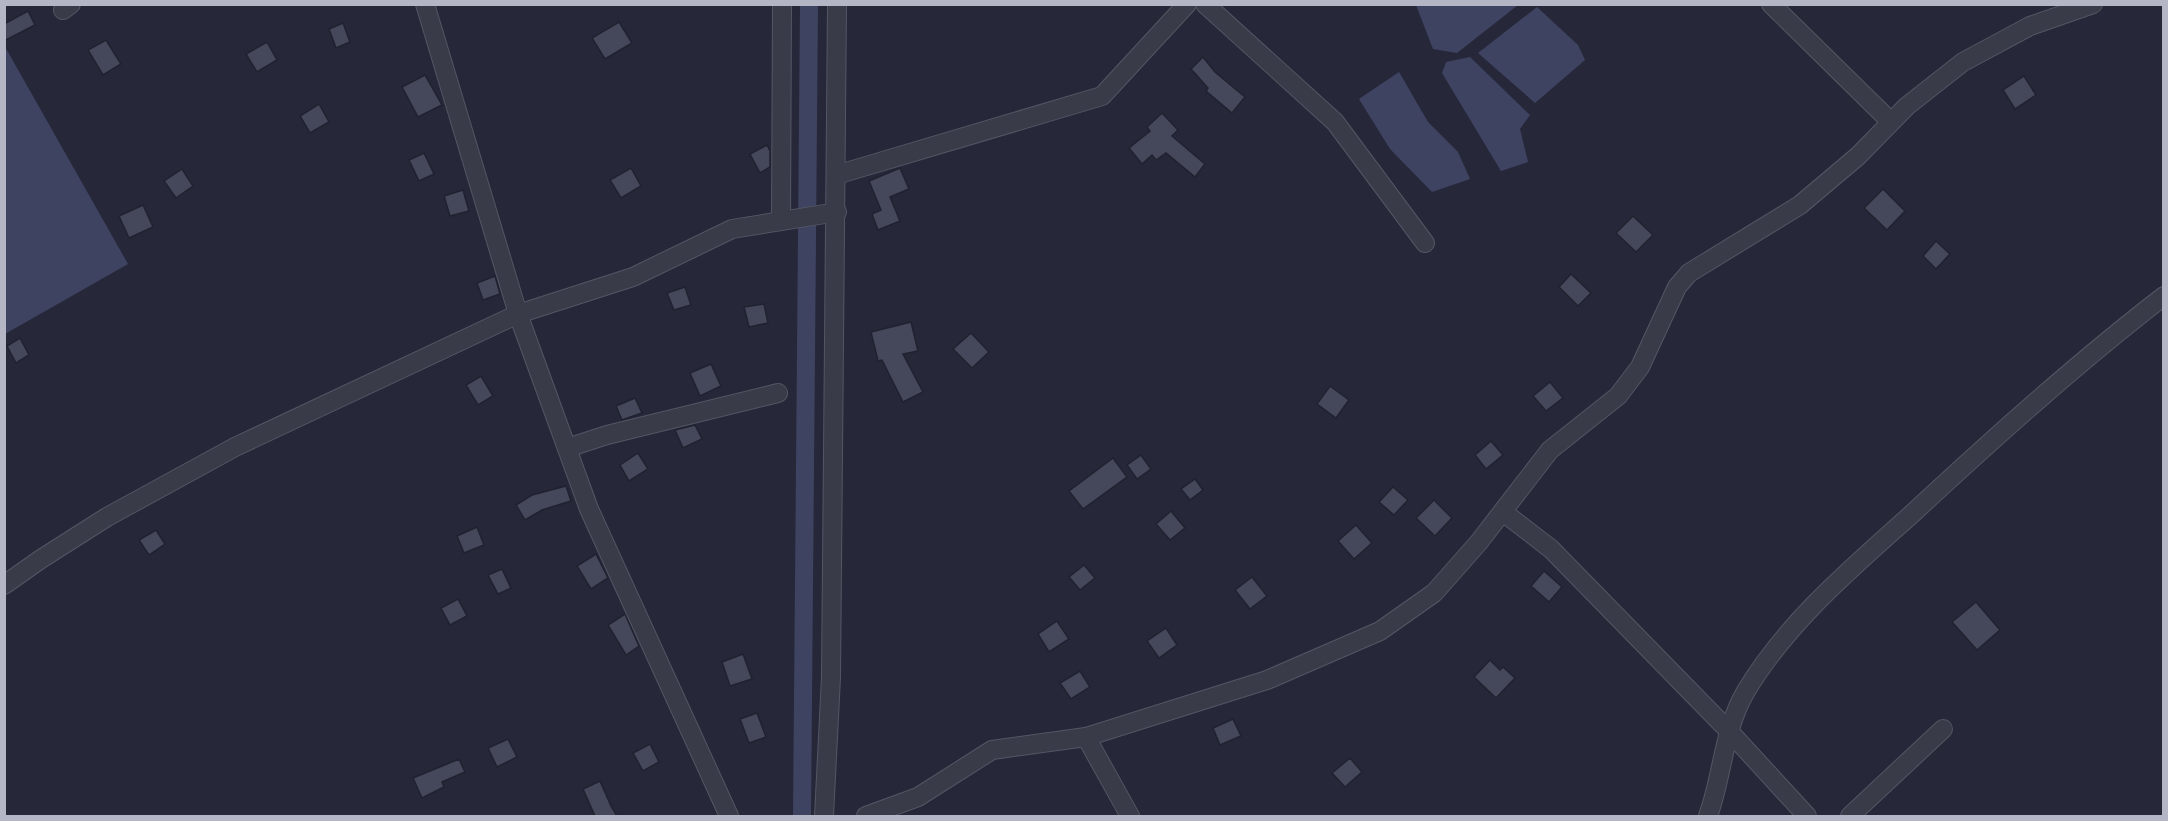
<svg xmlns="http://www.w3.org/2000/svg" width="2168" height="821" font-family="'Alegreya Sans',sans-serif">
<rect width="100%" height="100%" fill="#262839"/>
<g fill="#3f4362">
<polygon points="1416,5 1416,4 1518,5 1457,53 1433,49"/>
<polygon points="1537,7 1578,45 1585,60 1535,103 1478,53"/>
<polygon points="4,45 128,264 5,334 4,334"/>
<polygon points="1470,57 1530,115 1520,129 1528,162 1501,171 1442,73 1446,62"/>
<polygon points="1399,72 1428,122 1458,152 1470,179 1432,192 1390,149 1359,99"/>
</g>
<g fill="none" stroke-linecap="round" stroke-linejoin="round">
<polyline stroke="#3f4362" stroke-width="18" points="802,816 809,4"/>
</g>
<g fill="#45475a" stroke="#202230" stroke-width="1.5">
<polygon points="28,11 35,25 4,41 4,24"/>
<polygon points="619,22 632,43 605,59 592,38"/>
<polygon points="343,23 350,42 336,48 329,29"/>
<polygon points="106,40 121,64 103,75 88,50"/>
<polygon points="267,42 277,60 257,72 246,54"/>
<polygon points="1203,57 1215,72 1245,97 1232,113 1206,91 1208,88 1191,69"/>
<polygon points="425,75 442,105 418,117 402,87"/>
<polygon points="2024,76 2036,95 2015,109 2003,90"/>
<polygon points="319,104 329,122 310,133 300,116"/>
<polygon points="1162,113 1178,130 1172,136 1205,164 1195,177 1166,153 1156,160 1152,155 1142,164 1129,148 1150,131 1147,127"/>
<polygon points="767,145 770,151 770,167 760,173 750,154"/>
<polygon points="424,153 434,174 419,181 409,160"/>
<polygon points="631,168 641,186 621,198 610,180"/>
<polygon points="900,168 909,189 890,197 900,221 878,230 872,214 881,210 869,181"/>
<polygon points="182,169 193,186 176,198 164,181"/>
<polygon points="1883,189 1905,211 1887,230 1864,208"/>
<polygon points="463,190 469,211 450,216 444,196"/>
<polygon points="143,205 153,227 129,238 119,216"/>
<polygon points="1633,216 1653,235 1636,252 1616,233"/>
<polygon points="1936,241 1950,254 1936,269 1923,256"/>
<polygon points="1571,274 1591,293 1578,306 1559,287"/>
<polygon points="495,276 500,294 483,300 477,283"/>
<polygon points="685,287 691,305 674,310 667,293"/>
<polygon points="764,304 768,323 749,327 744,307"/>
<polygon points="911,322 918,351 903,354 923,392 903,402 882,360 878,361 871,332"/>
<polygon points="971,333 989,352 972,368 953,349"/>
<polygon points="20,338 29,355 16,363 7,346"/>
<polygon points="711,364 721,386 700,396 690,373"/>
<polygon points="481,376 493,396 478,405 466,385"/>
<polygon points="1550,382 1563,398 1546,411 1533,396"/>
<polygon points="1330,386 1349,400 1336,418 1317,404"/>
<polygon points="635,398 642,413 622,420 616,406"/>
<polygon points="695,425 702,439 683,448 675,430"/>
<polygon points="1491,441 1503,455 1486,469 1475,455"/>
<polygon points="638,453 648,469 629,481 620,465"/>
<polygon points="1141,455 1151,469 1137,479 1127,465"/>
<polygon points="1113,458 1127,477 1083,509 1069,491"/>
<polygon points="1195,479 1203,490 1190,500 1181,489"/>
<polygon points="566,486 571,501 542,510 525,520 516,505 532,495"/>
<polygon points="1393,487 1408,500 1394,515 1379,502"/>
<polygon points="1434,500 1452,518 1435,536 1416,518"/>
<polygon points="1171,511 1185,528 1170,540 1156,524"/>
<polygon points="1356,525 1372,543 1354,559 1338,541"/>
<polygon points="477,527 484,545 464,553 457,536"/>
<polygon points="156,530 165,544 149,555 139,540"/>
<polygon points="596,554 608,578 591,589 577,566"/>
<polygon points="1084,565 1095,578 1080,590 1069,577"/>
<polygon points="502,569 511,588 498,594 488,575"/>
<polygon points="1544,571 1562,587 1549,602 1531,586"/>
<polygon points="1252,577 1267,596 1250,609 1235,590"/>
<polygon points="458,599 467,616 450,625 441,608"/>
<polygon points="1976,602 2000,630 1977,650 1952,622"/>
<polygon points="625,614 639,646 626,655 608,625"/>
<polygon points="1057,621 1069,639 1049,652 1038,634"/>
<polygon points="1166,628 1177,645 1159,658 1147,641"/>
<polygon points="743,654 752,679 730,686 722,662"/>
<polygon points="1490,660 1500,670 1503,667 1515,678 1496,698 1474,677"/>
<polygon points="1080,671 1090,687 1071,699 1060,683"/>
<polygon points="757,713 766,737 749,743 740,719"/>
<polygon points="1233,719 1241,736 1220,745 1213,728"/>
<polygon points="508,739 517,757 497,767 488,748"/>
<polygon points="650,744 659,762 643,771 633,753"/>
<polygon points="1350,758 1362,772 1345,787 1332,773"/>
<polygon points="459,759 465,772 442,782 444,787 422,798 413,778"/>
<polygon points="600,781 611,806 617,816 595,816 583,789"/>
</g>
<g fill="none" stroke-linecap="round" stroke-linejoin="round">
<g stroke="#545664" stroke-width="20">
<g id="street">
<polyline points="425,4 518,314 589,509 729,816"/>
<polyline points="1205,4 1335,122 1425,243"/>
<polyline points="1771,4 1891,122"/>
<polyline points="63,10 71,4"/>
<polyline points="836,175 1102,96 1187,4"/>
<polyline points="781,221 782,4"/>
<polyline points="567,448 607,435 778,393"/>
<polyline points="1503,512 1551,549 1728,730 1807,816"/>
<polyline points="4,585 41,559 107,517 235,447 518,314 633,277 732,229 837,212"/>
<polyline points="1086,737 1130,816"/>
<polyline points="824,816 831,677 837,4"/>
<polyline points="866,816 918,797 992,750 1086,737 1267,680 1380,631 1434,593 1479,542 1550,450 1618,396 1640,367 1677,287 1689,273 1800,205 1858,156 1907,106 1963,62 2030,26 2093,4"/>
<path d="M1708,816C1723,775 1723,730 1746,691C1788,621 1853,567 1913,513C1994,438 2076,364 2164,296"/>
<polyline points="1850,816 1943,729"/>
</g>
</g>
<use href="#street" stroke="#393b49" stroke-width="18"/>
</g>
<rect width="2168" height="821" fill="none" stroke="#b5b6c5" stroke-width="12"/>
</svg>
